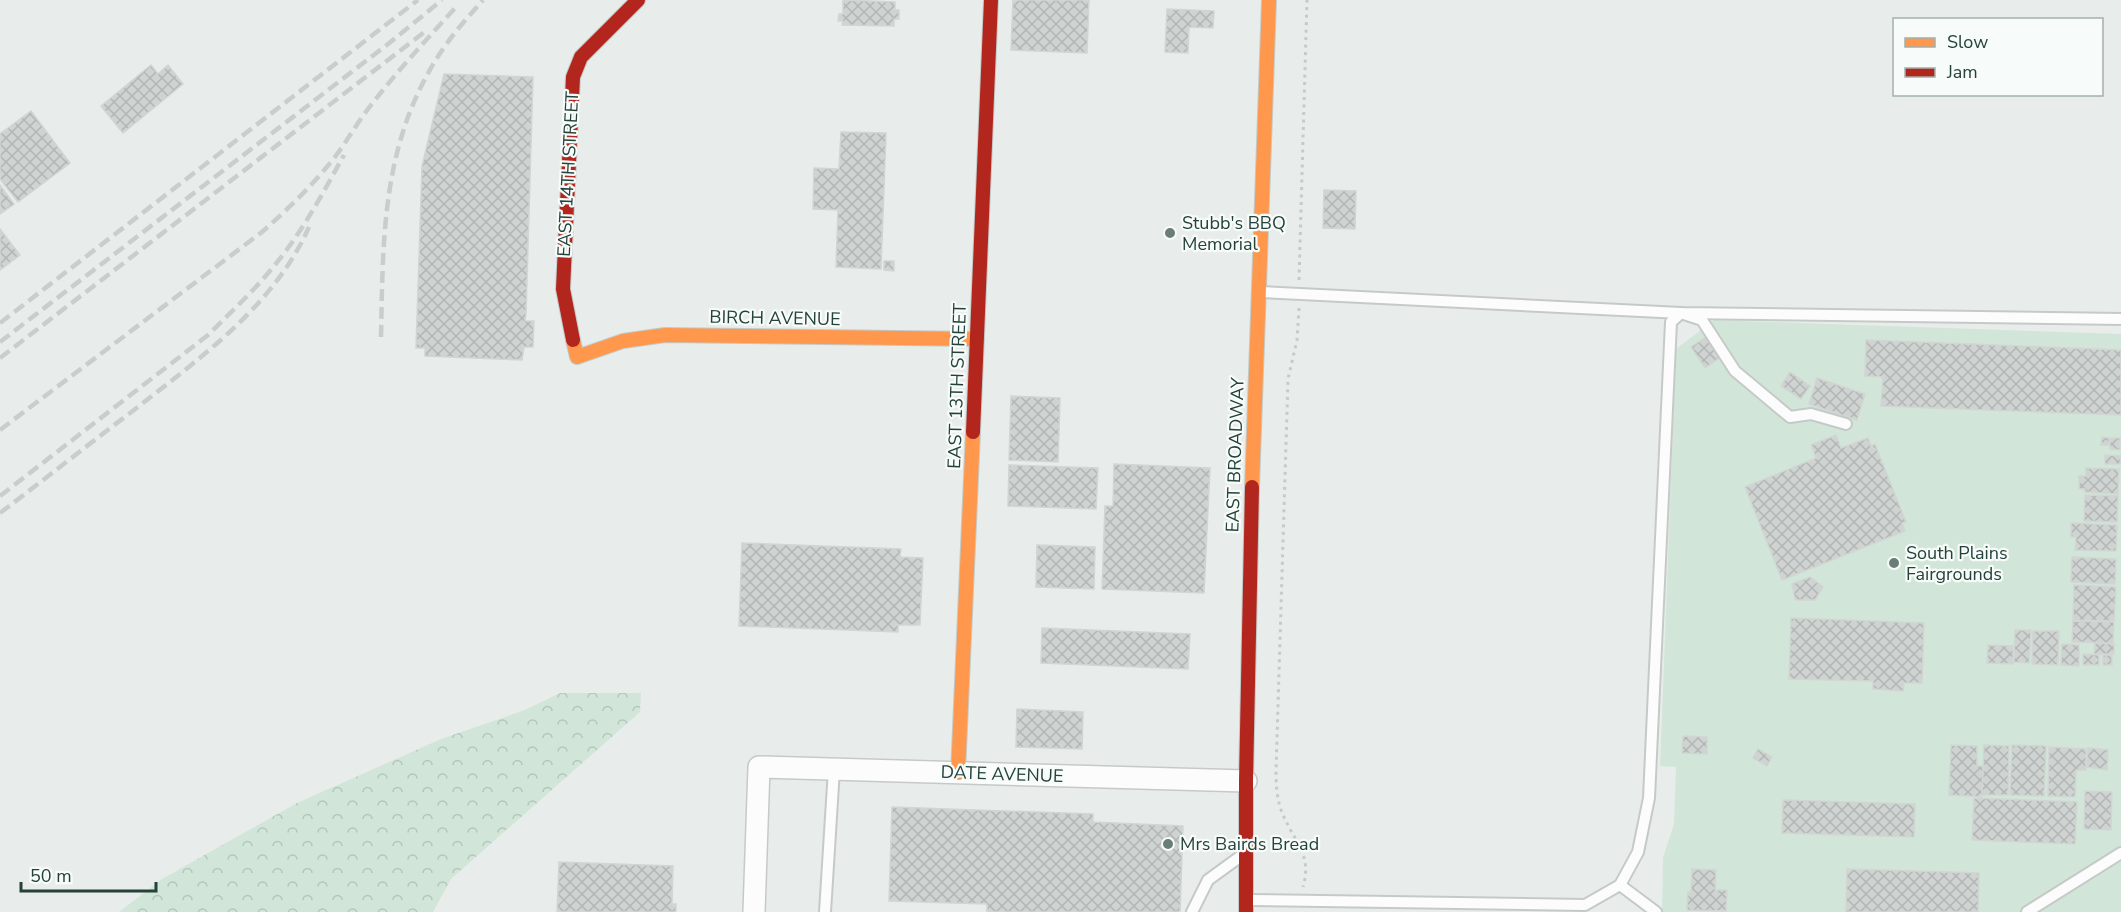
<svg xmlns="http://www.w3.org/2000/svg" width="2121" height="912" font-family="'Nunito Sans',sans-serif">
<defs>
<pattern id="park-crowns" width="20" height="18" patternUnits="userSpaceOnUse" patternTransform="scale(1.5)"><rect width="20" height="18" fill="#d1e6d8"/><path d="M2 6a3 3 0 1 1 6 0M12 15a3 3 0 1 1 6 0" fill="none" stroke="#b3c6ba"/></pattern>
<pattern id="building-cross-hatch" width="8" height="8" patternUnits="userSpaceOnUse" patternTransform="scale(1.5)"><rect width="8" height="8" fill="#cfd4d2"/><path d="M0 0l8 8M0 8l8-8" fill="none" stroke="#b2b7b5"/></pattern>
</defs>
<rect width="100%" height="100%" fill="#e8edeb"/>
<polygon fill="url(#park-crowns)" points="560,693 641,693 640,712 451,879 433,912 119,912 162,879 297,803 441,739 525,710"/>
<polygon fill="#d1e6d8" points="1714,320 2121,334 2121,912 1662,912 1663,858 1674,824 1676,767 1660,766 1676,349"/>
<g fill="url(#building-cross-hatch)" stroke="#d1d6d4" stroke-width="1.5">
<polygon points="843,0 895,2 895,10 899,10 899,19 894,19 894,26 842,25 843,21 838,21 839,14 843,14"/>
<polygon points="1013,0 1089,0 1087,53 1011,50"/>
<polygon points="1167,9 1214,11 1213,28 1189,27 1188,53 1165,52"/>
<polygon points="151,65 158,74 168,65 183,84 123,133 101,106"/>
<polygon points="444,74 533,77 526,314 525,321 534,321 533,347 524,347 522,360 425,356 425,348 416,348 422,166"/>
<polygon points="31,111 70,163 18,202 0,179 0,134"/>
<polygon points="841,132 886,133 881,269 836,267 838,210 813,209 814,168 839,169"/>
<polygon points="0,185 14,204 0,214"/>
<polygon points="1324,190 1356,191 1355,229 1323,228"/>
<polygon points="0,229 20,255 0,270"/>
<polygon points="884,261 894,261 894,271 884,270"/>
<polygon points="1706,337 1719,358 1705,368 1691,347"/>
<polygon points="1866,340 2121,350 2121,415 1881,406 1883,377 1865,376"/>
<polygon points="1790,372 1810,386 1801,399 1781,386"/>
<polygon points="1817,378 1865,394 1857,420 1809,404"/>
<polygon points="1011,396 1060,398 1058,462 1009,460"/>
<polygon points="1836,435 1841,448 1868,438 1871,446 1875,444 1906,522 1902,523 1905,531 1782,580 1745,487 1816,458 1811,445"/>
<polygon points="2102,437 2109,438 2109,445 2101,445"/>
<polygon points="2110,438 2120,438 2120,450 2110,449"/>
<polygon points="2105,455 2121,456 2120,464 2105,464"/>
<polygon points="1114,464 1210,468 1204,593 1102,589 1105,506 1113,506"/>
<polygon points="1009,465 1098,468 1096,509 1008,506"/>
<polygon points="2086,468 2119,469 2118,494 2085,492 2085,489 2079,489 2079,476 2086,476"/>
<polygon points="2085,495 2118,496 2117,522 2084,521"/>
<polygon points="2071,523 2117,525 2116,551 2075,550 2076,537 2071,537"/>
<polygon points="742,543 901,549 900,557 923,558 920,625 898,625 898,632 739,626"/>
<polygon points="1037,545 1095,547 1094,589 1036,587"/>
<polygon points="2072,557 2116,559 2115,584 2071,582"/>
<polygon points="1810,577 1823,587 1815,600 1795,600 1792,584"/>
<polygon points="2074,585 2116,587 2114,621 2073,620"/>
<polygon points="1791,618 1924,623 1922,683 1904,683 1903,691 1873,689 1873,681 1789,679"/>
<polygon points="2073,621 2114,622 2113,643 2072,642"/>
<polygon points="1042,628 1190,634 1188,669 1041,663"/>
<polygon points="2015,630 2031,630 2029,663 2014,662"/>
<polygon points="2033,631 2059,631 2058,665 2032,664"/>
<polygon points="2095,643 2114,644 2114,654 2094,654"/>
<polygon points="2062,644 2079,645 2079,666 2061,665"/>
<polygon points="1988,645 2013,646 2013,664 1987,663"/>
<polygon points="2083,654 2099,655 2099,665 2083,665"/>
<rect x="2103" y="655" width="9" height="10"/>
<polygon points="1017,709 1083,712 1082,749 1016,747"/>
<polygon points="1683,736 1707,737 1707,754 1682,753"/>
<polygon points="1951,745 1977,746 1977,766 1983,766 1982,797 1949,795"/>
<polygon points="1984,745 2009,746 2008,795 1982,795"/>
<polygon points="2012,745 2046,746 2044,796 2010,795"/>
<polygon points="2049,747 2086,749 2086,770 2076,770 2075,797 2048,796"/>
<polygon points="2088,748 2108,750 2107,770 2087,767"/>
<polygon points="1758,749 1772,757 1767,766 1753,758"/>
<polygon points="2085,791 2112,792 2111,830 2084,829"/>
<polygon points="1974,798 2077,802 2075,844 1972,840"/>
<polygon points="1783,800 1915,804 1914,837 1782,833"/>
<polygon points="892,807 1093,814 1093,822 1183,826 1180,912 987,912 987,904 889,901"/>
<polygon points="559,862 673,866 672,904 676,904 676,912 557,912"/>
<polygon points="1692,869 1716,870 1715,890 1727,890 1726,911 1687,910 1688,892 1691,892"/>
<polygon points="1847,869 1979,873 1978,912 1846,912"/>
</g>
<g fill="none" stroke-linecap="round" stroke-linejoin="round">
<g stroke="#c5cac8" stroke-width="14">
<g id="lane">
<polyline points="1261,292 1681,313 2121,319"/>
<polyline points="1620,885 1656,912"/>
<polyline points="1249,900 1585,905 1620,885 1638,852 1649,798 1671,322 1681,313 1702,320 1735,371 1790,417 1811,414 1846,424"/>
<polyline points="825,912 834,769"/>
<polyline points="1192,912 1208,880 1241,856"/>
<polyline points="2027,912 2121,853"/>
</g>
</g>
<g stroke="#c5cac8" stroke-width="24">
<polyline id="street" points="754,912 759,767 1246,781"/>
</g>
<g stroke="#c3cbc8" stroke-width="16">
<g id="slow">
<polyline points="573,340 577,357 623,341 665,335 977,339"/>
<polyline points="1252,487 1269,0"/>
<polyline points="958,773 973,432"/>
</g>
</g>
<g stroke="#c3cbc8" stroke-width="16">
<g id="jam">
<polyline points="573,340 563,289 573,77 581,57 638,0"/>
<polyline points="973,432 991,0"/>
<polyline points="1246,912 1246,781 1252,487"/>
</g>
</g>
<g stroke="#c3ccca" stroke-width="3" stroke-dasharray="3 4.5" stroke-linecap="butt">
<polyline points="1299,280 1307,0"/>
<path d="M1299,308L1297,340L1288,379L1276,771C1276,786 1277,803 1284,817C1296,844 1312,855 1303,887"/>
</g>
<use href="#lane" stroke="#fcfcfc" stroke-width="10"/>
<use href="#street" stroke="#fcfcfc" stroke-width="21"/>
<use href="#slow" stroke="#ff974d" stroke-width="14"/>
<use href="#jam" stroke="#b3261e" stroke-width="14"/>
<g stroke="#c9cdcc" stroke-width="4.5" stroke-dasharray="12 6" stroke-linecap="butt">
<polyline points="0,323 418,0"/>
<path d="M381,337C383,237 382,146 437,58C450,37 467,18 483,0"/>
<polyline points="0,342 388,44 442,0"/>
<polyline points="0,358 427,30"/>
<path d="M0,430L262,232C288,209 313,185 335,157C349,138 360,118 375,100C400,68 428,38 456,7"/>
<path d="M0,496L208,335C232,311 257,288 278,261C304,229 324,191 344,155"/>
<path d="M0,513C45,479 89,444 134,410C200,358 274,306 309,227"/>
</g>
</g>
<g fill="#697e78" stroke="#f7fbf9" stroke-width="2">
<circle cx="1170" cy="233" r="6"/>
<circle cx="1894" cy="563" r="6"/>
<circle cx="1168" cy="844" r="6"/>
</g>
<g text-anchor="middle" stroke-width="4.5" stroke-linejoin="round" paint-order="stroke">
<g font-size="18" fill="#24423a" stroke="#f7fbf9">
<text transform="translate(568 174) rotate(-87)" y="6">EAST 14TH STREET</text>
<text transform="translate(775 318) rotate(1)" y="6">BIRCH AVENUE</text>
<text transform="translate(957 386) rotate(-88)" y="6">EAST 13TH STREET</text>
<text transform="translate(1235 455) rotate(-88)" y="6">EAST BROADWAY</text>
<text transform="translate(1002 774) rotate(2)" y="6">DATE AVENUE</text>
</g>
<g font-size="18" fill="#24423a" stroke="#f7fbf9" text-anchor="start">
<text x="1182" y="229">Stubb's BBQ<tspan x="1182" dy="21">Memorial</tspan></text>
<text x="1906" y="559">South Plains<tspan x="1906" dy="21">Fairgrounds</tspan></text>
<text x="1180" y="850">Mrs Bairds Bread</text>
</g>
</g>
<rect x="1893" y="18" width="210" height="78" fill="#f7fbf9" stroke="#a3b1ad" stroke-width="1.5"/>
<rect x="1905" y="38" width="30" height="9" fill="#ff974d" stroke="#a3b1ad" stroke-width="1.5"/>
<text x="1947" y="48" font-size="18" fill="#24423a">Slow</text>
<rect x="1905" y="68" width="30" height="9" fill="#b3261e" stroke="#a3b1ad" stroke-width="1.5"/>
<text x="1947" y="78" font-size="18" fill="#24423a">Jam</text>
<path d="M21 882v9h135v-9" fill="none" stroke="#24423a" stroke-width="3"/>
<text x="30" y="882" font-size="18" fill="#24423a" stroke="#f7fbf9" stroke-width="4.5" paint-order="stroke">50 m</text>
</svg>
